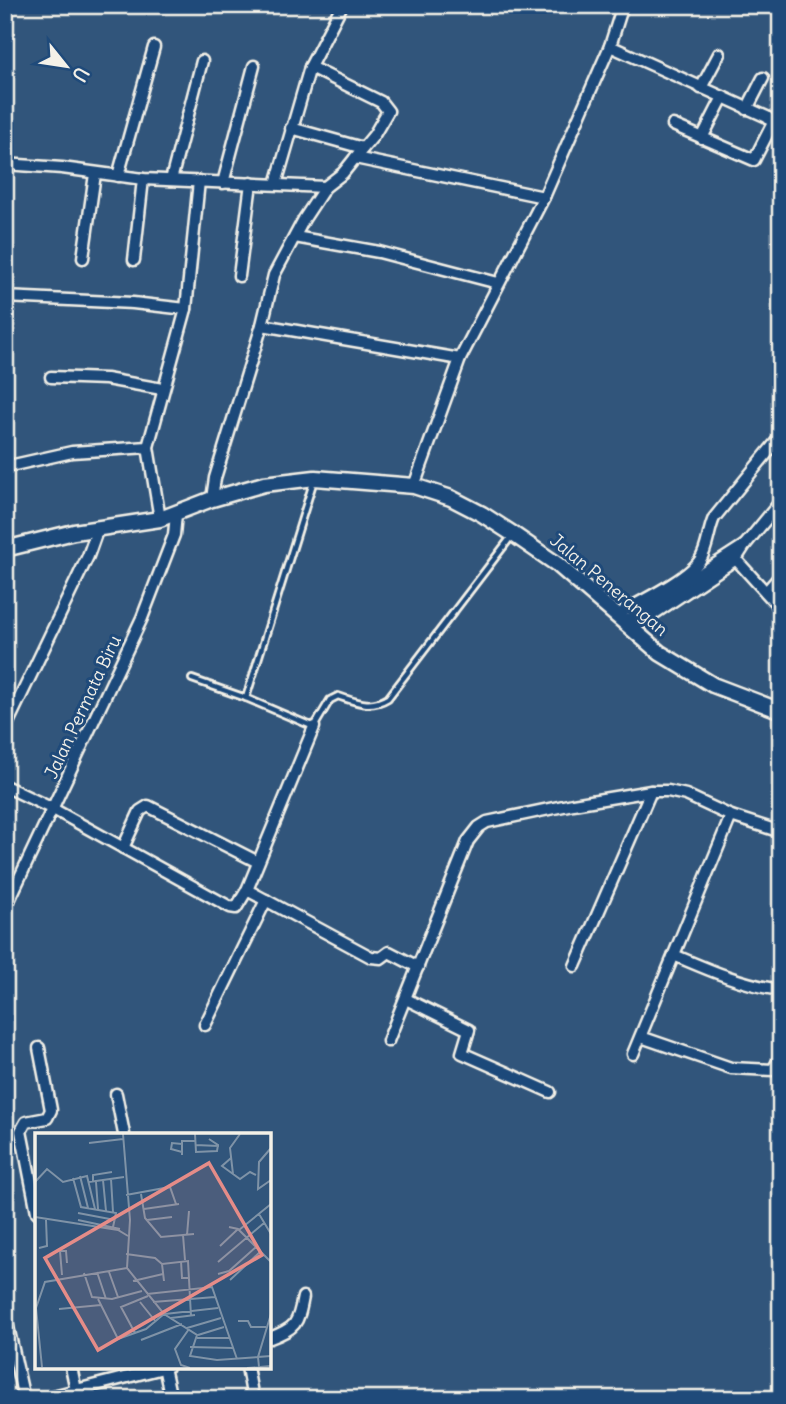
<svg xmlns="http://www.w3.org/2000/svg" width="786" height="1404" font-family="Delius,sans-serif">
<rect width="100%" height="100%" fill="#31557b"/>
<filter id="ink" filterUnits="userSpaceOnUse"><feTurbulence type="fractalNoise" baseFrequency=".0143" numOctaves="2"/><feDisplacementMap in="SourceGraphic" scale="14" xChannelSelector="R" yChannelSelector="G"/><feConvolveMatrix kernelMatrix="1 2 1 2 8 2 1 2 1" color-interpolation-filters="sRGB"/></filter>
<g filter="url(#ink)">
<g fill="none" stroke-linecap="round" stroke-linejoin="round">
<g stroke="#f4f1e8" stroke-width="10">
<g id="lane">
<path d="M192,679L246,698L314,727L330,700L338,696C357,702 370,709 388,698L511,537"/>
<polyline points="246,698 313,483"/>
</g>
</g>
<g stroke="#f4f1e8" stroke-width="15">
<g id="street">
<polyline points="610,46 767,117 773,123 754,160 673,125"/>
<polyline points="310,67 381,102 388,111 374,135 355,158"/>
<polyline points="701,88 719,54"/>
<polyline points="747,109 763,78"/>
<polyline points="291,128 363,148"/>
<polyline points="702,138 723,97"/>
<polyline points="5,164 62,168 143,179 325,187"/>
<polyline points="118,176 154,47"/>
<polyline points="171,180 202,61"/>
<polyline points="223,183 254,66"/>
<polyline points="276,184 310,67 342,5"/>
<polyline points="295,237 379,252 498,283"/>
<polyline points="83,258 95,174"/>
<polyline points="134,260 143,179"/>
<polyline points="239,276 251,183"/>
<polyline points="5,297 133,303 186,309 148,447 160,519"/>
<polyline points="186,309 199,181"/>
<polyline points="262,325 460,359"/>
<polyline points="51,377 106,379 162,389"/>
<polyline points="5,467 72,452 148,447"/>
<polyline points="414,486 460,359 544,197 610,46 623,5"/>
<polyline points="212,499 215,478 262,325 274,275 304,219 325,187 343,173 355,158 544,197"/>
<polyline points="732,555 781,609"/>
<polyline points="766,592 781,575"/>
<path d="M615,616C637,603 687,580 700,560C708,548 708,531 714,518L781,436"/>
<polyline points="624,623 745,545"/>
<polyline points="631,629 736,559 745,545 781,501"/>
<polyline points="5,729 88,556 98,528"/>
<polyline points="5,786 53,809 230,907 236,908 247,890 314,727"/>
<polyline points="123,848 140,811 148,806 258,862"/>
<polyline points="247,890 371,957 381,958 389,952 418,967"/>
<polyline points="5,909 142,618 174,535 176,514"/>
<path d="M674,955C709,970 743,985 781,990"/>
<polyline points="575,966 651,791"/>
<polyline points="406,999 469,1030 462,1053 550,1092"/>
<polyline points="205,1025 266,900"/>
<polyline points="641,1037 731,1068 773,1070 781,1056"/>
<polyline points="388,1041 468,841 479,827 487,822 573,804 651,791 668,791 686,795 731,816 781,832"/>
<polyline points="633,1054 731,816"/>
<polyline points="116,1094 124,1134"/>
<polyline points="37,1212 21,1131 26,1122 47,1118 51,1110 39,1048"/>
<polyline points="5,1313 24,1399"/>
<path d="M270,1338C296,1328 298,1324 303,1297"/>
<polyline points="71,1367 76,1390"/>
<polyline points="164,1367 171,1399"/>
<polyline points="247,1367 253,1399"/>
<polyline points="41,1399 167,1367"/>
</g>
</g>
<g stroke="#f4f1e8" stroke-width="19">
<polyline id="secondary" points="5,549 74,532 160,519 212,499 264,484 315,478 414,486 451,498 482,514 513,534 558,565 660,653 713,685 781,711"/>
</g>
<use href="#lane" stroke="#1f4a7a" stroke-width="4.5"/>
<use href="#street" stroke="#1f4a7a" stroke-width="10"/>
<use href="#secondary" stroke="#1f4a7a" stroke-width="14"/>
</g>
</g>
<g text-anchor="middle" stroke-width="6" stroke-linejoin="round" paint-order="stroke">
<g font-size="18" fill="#f4f1e8" stroke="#1f4a7a">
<text transform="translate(609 585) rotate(40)" y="6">Jalan Penerangan</text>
<text transform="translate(83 707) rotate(-65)" y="6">Jalan Permata Biru</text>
</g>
</g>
<g transform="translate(35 1133)">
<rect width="236" height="236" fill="#31557b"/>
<path fill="none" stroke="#7f93a7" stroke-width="2" d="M88,1L95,87L92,135L129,181L162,202L155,223L182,227L223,224L236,181M160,1L161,19L182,18L183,12L174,6M205,1L195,15L198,41L205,46L215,39L221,42M54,10L88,6M147,11L137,10L136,16L147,19M160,12L184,13M236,15L224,29L223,56L236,47M147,22V8H160M196,25L187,33L198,41M45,43L53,75M38,45L46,74L81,80L78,94M76,46L78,79M68,47L71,78M0,49L12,36L28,49L52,43L60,76M54,49L89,44M58,49V42L77,39M61,49L63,76M106,61L110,85L126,104L159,101M91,62L135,54L141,71M109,76L144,71M43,80L80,87M224,81L236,101M0,84L83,97L93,103M43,87L85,96M112,87L137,84M194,94L203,96L236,129M204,97L236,71M148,102L150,127M152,102L154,78M185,113L203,96M4,115L12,113L11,87M91,121L120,125L127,131L129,148M146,128L147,145H154M183,129L229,90M127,131L153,128L156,183M62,139L71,166M74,139L83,164M49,140L57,164L77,166L107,158M183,141L194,138L221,114M27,142L25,118H31L32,130M195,147L225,119M98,148L128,141M112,161L177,154L202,226M63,166L83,206L111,196L129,181M105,169L121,189M118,169L180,164M24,176L66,172M130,181L183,175M136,185L160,182M203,188H213L216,194H231M152,195L186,185M154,196L140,216L146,232L155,235M100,200L86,174L113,163M163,202L189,194M162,205H195M106,207L147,191M155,214L198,215M7,234L1,175L10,149L92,135M224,234L223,224L236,223M212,235L236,233"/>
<path fill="#e58c88" fill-opacity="0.15" stroke="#e58c88" stroke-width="3.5" d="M174,30L227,122L63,217L10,125Z"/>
<rect width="236" height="236" fill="none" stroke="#f4f1e8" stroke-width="3.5"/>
</g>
<rect width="786" height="1404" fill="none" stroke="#1f4a7a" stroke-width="28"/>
<rect x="14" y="14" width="758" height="1376" fill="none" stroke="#f4f1e8" stroke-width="2.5" filter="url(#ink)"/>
<g transform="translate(66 66) rotate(120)" stroke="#1f4a7a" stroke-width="5" paint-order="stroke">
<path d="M0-5L12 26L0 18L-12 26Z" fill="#f4f1e8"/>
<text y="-10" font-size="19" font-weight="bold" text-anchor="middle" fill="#f4f1e8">U</text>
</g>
</svg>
